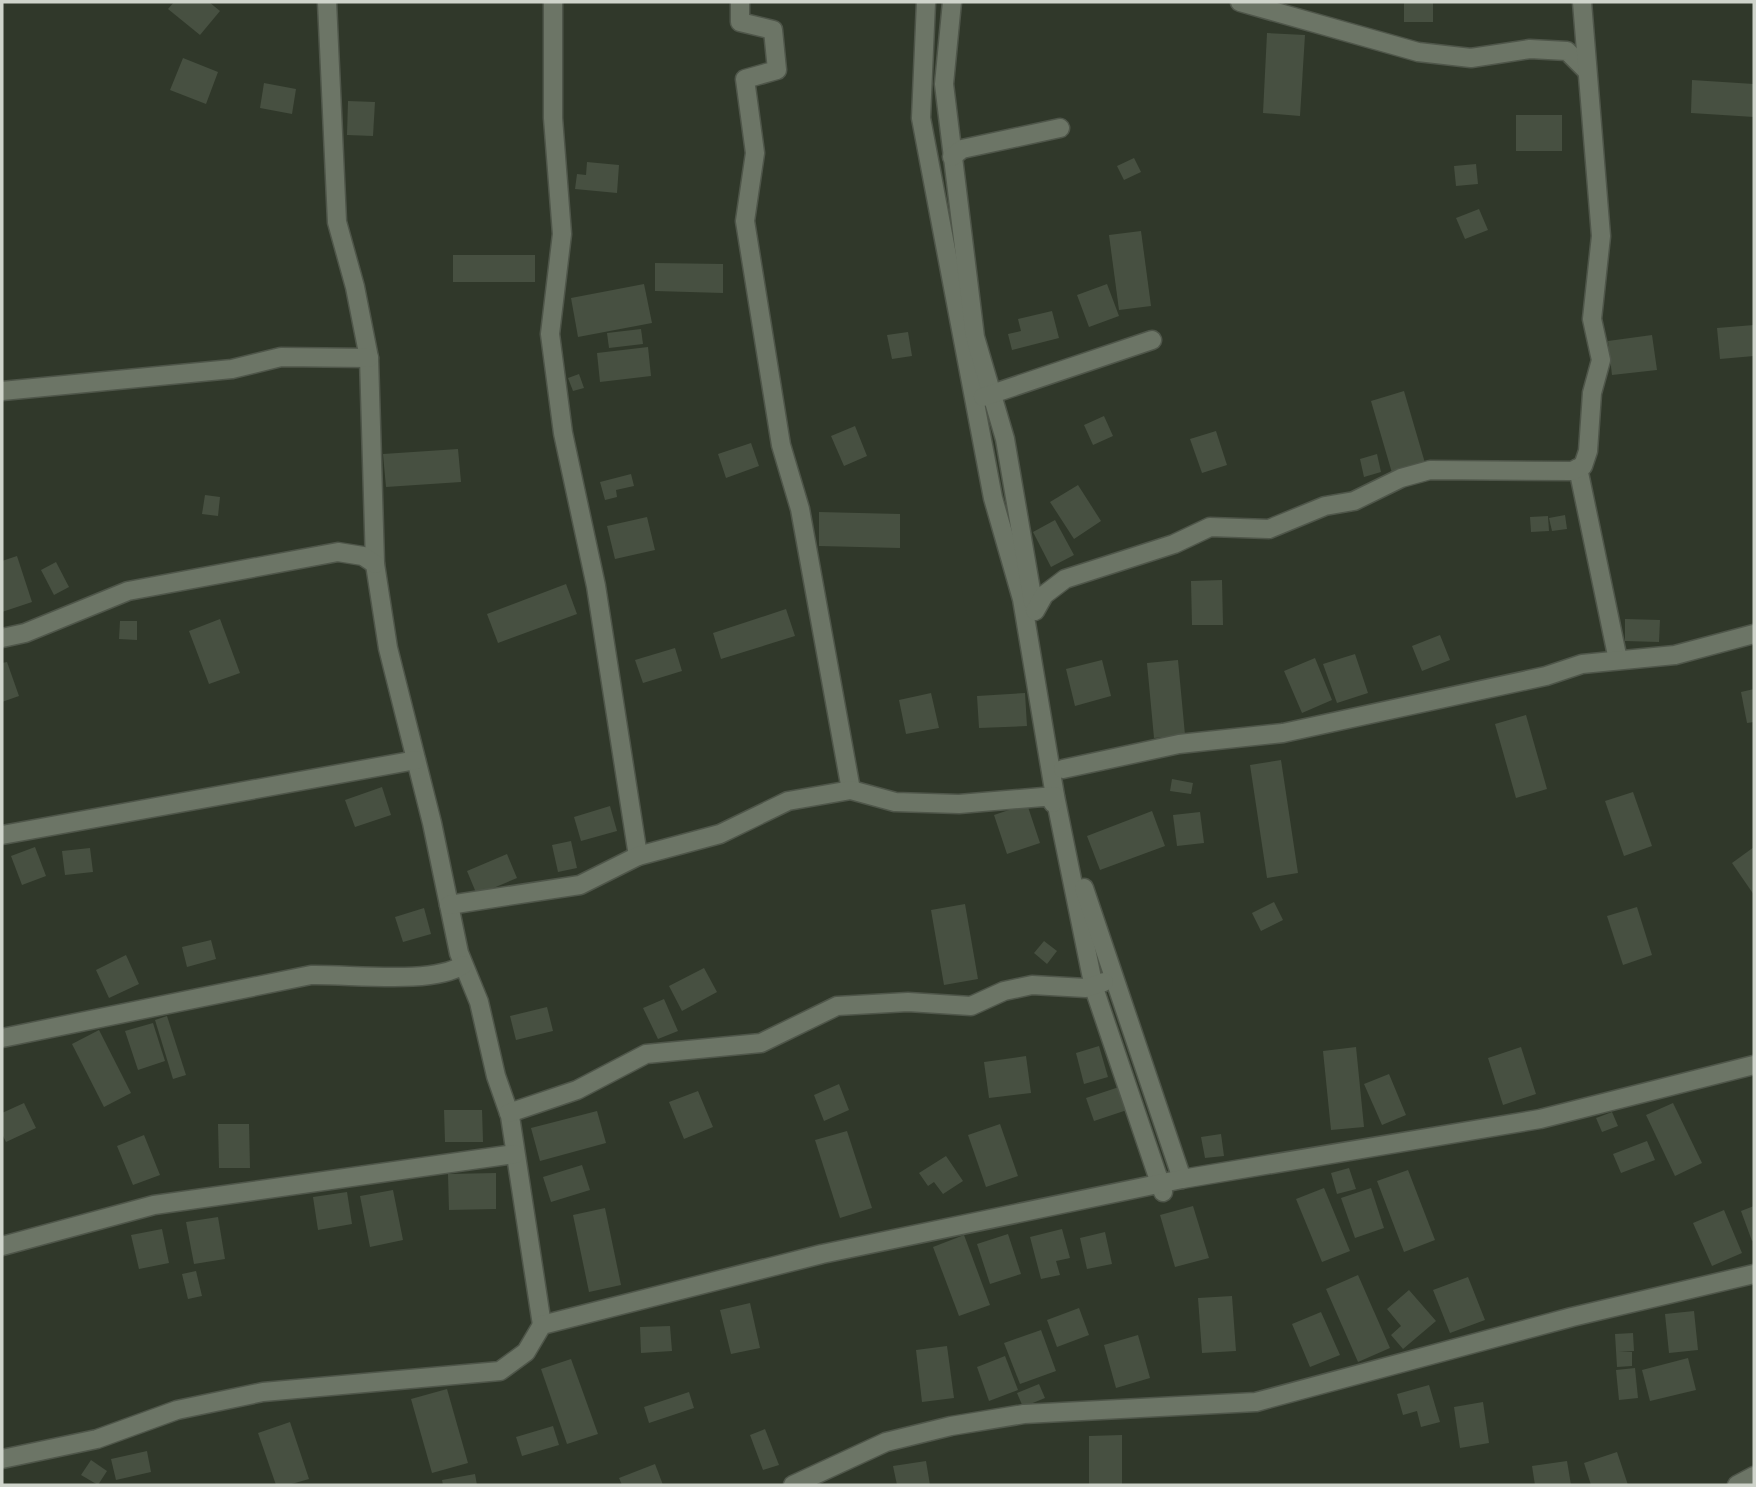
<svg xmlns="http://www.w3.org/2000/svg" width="1756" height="1487" font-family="'Open Sans',sans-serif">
<rect width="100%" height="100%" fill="#30382a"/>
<g fill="#475041">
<polygon points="174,2 209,2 220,11 200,35 168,9"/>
<rect x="1404" y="2" width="29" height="20"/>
<polygon points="1267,33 1305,35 1300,116 1263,113"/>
<polygon points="183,58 218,72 206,104 170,90"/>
<polygon points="1692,80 1754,84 1754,117 1691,113"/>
<polygon points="264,83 296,89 292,114 260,108"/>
<polygon points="348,101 375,102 373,136 347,135"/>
<rect x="1516" y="115" width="46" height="36"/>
<polygon points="1134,158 1141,172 1124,180 1117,166"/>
<polygon points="587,162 619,165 617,193 575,189 577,174 586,175"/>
<polygon points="1476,164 1478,184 1456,186 1454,166"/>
<polygon points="1479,209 1488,230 1465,239 1456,218"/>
<polygon points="1141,231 1151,306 1119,310 1109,235"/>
<rect x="453" y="255" width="82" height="27"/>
<polygon points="655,263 723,264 723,293 655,291"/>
<polygon points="644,284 652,323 578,337 571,298"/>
<polygon points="1107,284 1119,316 1089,327 1077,295"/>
<polygon points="1052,311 1059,338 1012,350 1008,334 1021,331 1018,319"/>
<polygon points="1754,325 1754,356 1720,359 1717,328"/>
<polygon points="641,329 643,344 609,348 607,333"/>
<polygon points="908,332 912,356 892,359 887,335"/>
<polygon points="1652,335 1657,370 1612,375 1608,341"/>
<polygon points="648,347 651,376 600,382 597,353"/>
<polygon points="579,374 584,388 573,391 568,378"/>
<polygon points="1404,391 1425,463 1392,473 1371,401"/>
<polygon points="1104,416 1113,436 1093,445 1084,425"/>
<polygon points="855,426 867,456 844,466 831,436"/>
<polygon points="1216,431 1227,465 1202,473 1190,439"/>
<polygon points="751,443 759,466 726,478 718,454"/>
<polygon points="458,449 461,482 386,487 383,454"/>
<polygon points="1377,454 1381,472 1364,477 1360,459"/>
<polygon points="631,474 634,486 616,490 617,497 605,500 600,482"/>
<polygon points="1078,485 1101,521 1074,539 1050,502"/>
<polygon points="205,495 220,497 218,516 202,514"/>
<polygon points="819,512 900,514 900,548 819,546"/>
<polygon points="1565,515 1567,529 1552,531 1549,518"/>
<polygon points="1548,516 1549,531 1531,532 1530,517"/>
<polygon points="647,517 655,550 615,559 607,526"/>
<polygon points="1055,520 1074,555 1051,567 1033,532"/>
<polygon points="17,556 32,602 2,612 2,561"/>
<polygon points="56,562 69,587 54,595 41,570"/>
<polygon points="1222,580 1223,625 1192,625 1191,581"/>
<polygon points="566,584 577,614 498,643 487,614"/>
<polygon points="786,609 795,636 721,659 713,633"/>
<polygon points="220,619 240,673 209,684 189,631"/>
<polygon points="1625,619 1660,620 1659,642 1625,641"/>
<polygon points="120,621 137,621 137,640 119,639"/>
<polygon points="1440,635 1450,660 1422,671 1412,646"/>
<polygon points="675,648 682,671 643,683 635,660"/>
<polygon points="1355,654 1368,693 1337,703 1323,664"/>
<polygon points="1315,658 1332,700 1302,713 1284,671"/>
<polygon points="1102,660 1111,696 1075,706 1066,669"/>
<polygon points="1178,660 1185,735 1154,738 1147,663"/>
<polygon points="7,662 19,696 2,702 2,663"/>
<polygon points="1754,689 1754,722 1747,723 1741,692"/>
<polygon points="931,693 939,728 906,734 899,700"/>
<polygon points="1025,693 1027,726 979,728 977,696"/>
<polygon points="1526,715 1547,789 1516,798 1495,724"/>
<polygon points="1281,760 1298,873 1267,878 1250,765"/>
<polygon points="1172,779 1193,783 1191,794 1170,791"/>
<polygon points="382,787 391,815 355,827 345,800"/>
<polygon points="1633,792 1652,846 1624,856 1605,801"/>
<polygon points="1027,804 1040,843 1007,854 994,815"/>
<polygon points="610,806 617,831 581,841 574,817"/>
<polygon points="1152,811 1165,846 1100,870 1087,836"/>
<polygon points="1200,812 1204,843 1177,846 1173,815"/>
<polygon points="571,841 577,868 558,872 552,845"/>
<polygon points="35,847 46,876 22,885 11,856"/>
<polygon points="1754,847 1754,895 1732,863"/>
<polygon points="90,848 93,872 65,875 62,851"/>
<polygon points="507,854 517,878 477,895 467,871"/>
<polygon points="1274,902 1283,920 1261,931 1252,913"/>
<polygon points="965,904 978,979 944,985 931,910"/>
<polygon points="1637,907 1652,955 1623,965 1607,916"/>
<polygon points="424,908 431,934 403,942 395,917"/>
<polygon points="211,940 216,959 187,967 182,947"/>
<polygon points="1044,941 1057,951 1047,964 1034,953"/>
<polygon points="126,955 139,984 109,998 96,970"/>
<polygon points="704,968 717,992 682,1011 669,986"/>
<polygon points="664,999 678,1031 658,1039 643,1008"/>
<polygon points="547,1007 553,1031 516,1040 510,1016"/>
<polygon points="167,1016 186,1075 173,1079 155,1020"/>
<polygon points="153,1023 165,1061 138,1070 125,1031"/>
<polygon points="99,1030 131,1093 104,1107 72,1044"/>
<polygon points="1099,1046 1108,1077 1084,1084 1076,1053"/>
<polygon points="1356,1047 1364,1127 1331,1130 1323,1051"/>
<polygon points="1521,1047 1536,1094 1503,1105 1488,1058"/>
<polygon points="1026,1056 1031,1093 989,1098 984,1062"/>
<polygon points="1389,1074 1406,1115 1382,1125 1364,1084"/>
<polygon points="839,1084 849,1110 824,1121 814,1095"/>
<polygon points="1125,1085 1133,1108 1094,1121 1086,1098"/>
<polygon points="698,1091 713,1127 684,1139 669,1102"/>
<polygon points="24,1103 36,1128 6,1142 2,1134 2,1113"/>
<polygon points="1673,1103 1702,1163 1675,1176 1646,1115"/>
<polygon points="444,1110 482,1110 483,1142 445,1142"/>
<polygon points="597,1111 606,1143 540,1161 531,1128"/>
<polygon points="1612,1112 1618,1126 1602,1132 1596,1118"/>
<polygon points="218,1124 249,1124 250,1168 219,1168"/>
<polygon points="1000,1124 1018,1176 986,1187 968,1135"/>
<polygon points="847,1131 872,1208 840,1218 815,1140"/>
<polygon points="1221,1134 1224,1156 1205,1158 1201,1137"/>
<polygon points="144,1135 160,1175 133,1185 117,1146"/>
<polygon points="1647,1141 1655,1160 1621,1173 1613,1154"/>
<polygon points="946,1156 963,1181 943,1194 934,1182 928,1186 919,1173"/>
<polygon points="582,1165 590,1190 551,1202 543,1177"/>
<polygon points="1349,1168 1356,1189 1337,1194 1331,1173"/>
<polygon points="1408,1170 1435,1240 1404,1252 1377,1181"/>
<polygon points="496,1173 496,1209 449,1210 448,1174"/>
<polygon points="1324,1188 1350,1251 1322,1262 1296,1199"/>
<polygon points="1371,1188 1384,1228 1355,1238 1341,1198"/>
<polygon points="393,1190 403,1240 370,1247 360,1196"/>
<polygon points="347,1192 352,1224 318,1230 313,1197"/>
<polygon points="1193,1206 1209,1258 1175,1267 1160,1215"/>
<polygon points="1754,1206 1754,1240 1752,1241 1741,1211"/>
<polygon points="605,1208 621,1285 589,1292 573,1215"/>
<polygon points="1724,1210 1742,1253 1712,1266 1693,1223"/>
<polygon points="218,1217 225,1259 194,1264 186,1222"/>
<polygon points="162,1229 169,1263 139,1269 131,1235"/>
<polygon points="1062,1229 1070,1258 1056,1261 1060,1275 1041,1279 1030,1237"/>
<polygon points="1105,1232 1112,1264 1087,1269 1080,1238"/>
<polygon points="1008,1234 1021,1274 990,1284 977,1244"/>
<polygon points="964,1235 990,1305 959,1316 933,1247"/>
<polygon points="196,1271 202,1296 188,1299 182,1274"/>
<polygon points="1358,1275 1390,1348 1358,1362 1326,1289"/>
<polygon points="1468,1277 1485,1320 1450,1333 1433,1290"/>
<polygon points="1409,1290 1436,1321 1403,1349 1391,1335 1401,1326 1387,1309"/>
<polygon points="1232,1296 1236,1351 1202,1353 1198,1298"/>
<polygon points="750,1303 760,1348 731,1354 720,1310"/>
<polygon points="1079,1308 1089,1335 1057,1347 1047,1320"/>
<polygon points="1694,1311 1698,1350 1669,1353 1665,1314"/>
<polygon points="1321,1312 1340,1355 1310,1367 1292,1324"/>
<polygon points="670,1326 672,1351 641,1353 640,1327"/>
<polygon points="1041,1330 1056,1371 1020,1384 1004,1343"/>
<polygon points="1633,1333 1634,1351 1619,1352 1632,1352 1632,1366 1617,1367 1615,1334"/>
<polygon points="1138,1335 1150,1378 1116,1388 1104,1345"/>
<polygon points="947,1346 954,1398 922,1402 916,1350"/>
<polygon points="1005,1356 1018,1390 989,1401 977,1367"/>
<polygon points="1688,1358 1696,1390 1650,1401 1642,1370"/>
<polygon points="571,1359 598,1434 567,1444 541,1369"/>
<polygon points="1635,1368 1638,1398 1619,1400 1616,1370"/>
<polygon points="1039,1384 1045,1398 1023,1407 1017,1393"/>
<polygon points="1429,1385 1440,1422 1421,1427 1417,1411 1403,1415 1397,1394"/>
<polygon points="447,1389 468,1463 432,1473 411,1399"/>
<polygon points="689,1392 694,1408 649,1423 644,1407"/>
<polygon points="1483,1402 1489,1443 1460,1448 1454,1407"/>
<polygon points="290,1422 309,1479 288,1485 276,1485 258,1433"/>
<polygon points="553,1426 559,1445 522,1456 516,1437"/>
<polygon points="765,1429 779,1465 763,1470 750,1435"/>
<polygon points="1122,1435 1122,1484 1089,1484 1089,1436"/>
<polygon points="147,1451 151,1472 116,1480 111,1459"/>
<polygon points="1617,1452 1628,1485 1591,1485 1584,1463"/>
<polygon points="91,1460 107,1471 98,1485 81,1475"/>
<polygon points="926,1461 930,1485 897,1485 893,1466"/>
<polygon points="1567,1461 1571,1485 1535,1485 1532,1466"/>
<polygon points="655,1464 663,1485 622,1485 619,1478"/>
<polygon points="475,1474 477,1485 443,1485 442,1480"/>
</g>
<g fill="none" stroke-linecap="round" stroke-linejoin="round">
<g stroke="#4f564a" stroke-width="21">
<g id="minor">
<polyline points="327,2 337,222 355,287 369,358 375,564 388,648 432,823 459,953 479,1002 496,1076 510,1116 542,1325"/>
<polyline points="553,2 553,118 562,234 550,334 563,433 596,586 638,856"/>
<polyline points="740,2 740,22 773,30 777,70 745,79 755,153 745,221 781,445 800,509 851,790"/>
<polyline points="926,2 921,118 993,498 1022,599 1055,796 1094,988 1163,1192"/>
<polyline points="952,2 944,84 975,337 1005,439 1033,602"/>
<polyline points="1240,2 1418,52 1471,58 1530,49 1567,51 1586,70"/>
<polyline points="952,157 962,149 1060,128"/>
<polyline points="2,391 232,369 281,357 369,358"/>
<polyline points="983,397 1152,340"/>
<polyline points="1578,468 1618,660"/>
<polyline points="1035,611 1044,595 1065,579 1174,544 1210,527 1269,529 1325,506 1354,501 1401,478 1430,470 1572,471 1583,466 1588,451 1592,393 1601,360 1592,319 1601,236 1582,2"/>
<polyline points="2,638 25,633 128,591 338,552 363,556 375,564"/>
<polyline points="1063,769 1179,744 1283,733 1546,676 1582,664 1675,655 1754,634"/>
<polyline points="2,835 416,760"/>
<polyline points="1084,888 1182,1179"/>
<polyline points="449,905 580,885 638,856 720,834 788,801 851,790 895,802 959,804 1055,796 1051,799 1053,803"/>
<path d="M2,1038L311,975C351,974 432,985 463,965"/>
<polyline points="509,1113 577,1090 646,1054 761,1043 837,1006 908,1002 971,1006 1004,991 1032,985 1086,988 1104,982"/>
<polyline points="2,1246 154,1205 515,1154"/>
<polyline points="2,1459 97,1439 177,1410 263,1392 500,1371 526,1352 542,1325 822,1254 1182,1179 1540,1119 1754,1065"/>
<polyline points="793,1485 886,1442 951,1426 1024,1414 1256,1402 1572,1317 1754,1274"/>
<polyline points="1737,1485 1754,1476"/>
</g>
</g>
<use href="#minor" stroke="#6c7566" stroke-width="18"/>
</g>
<rect width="1756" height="1487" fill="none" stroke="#cfd4cb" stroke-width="7"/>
</svg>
